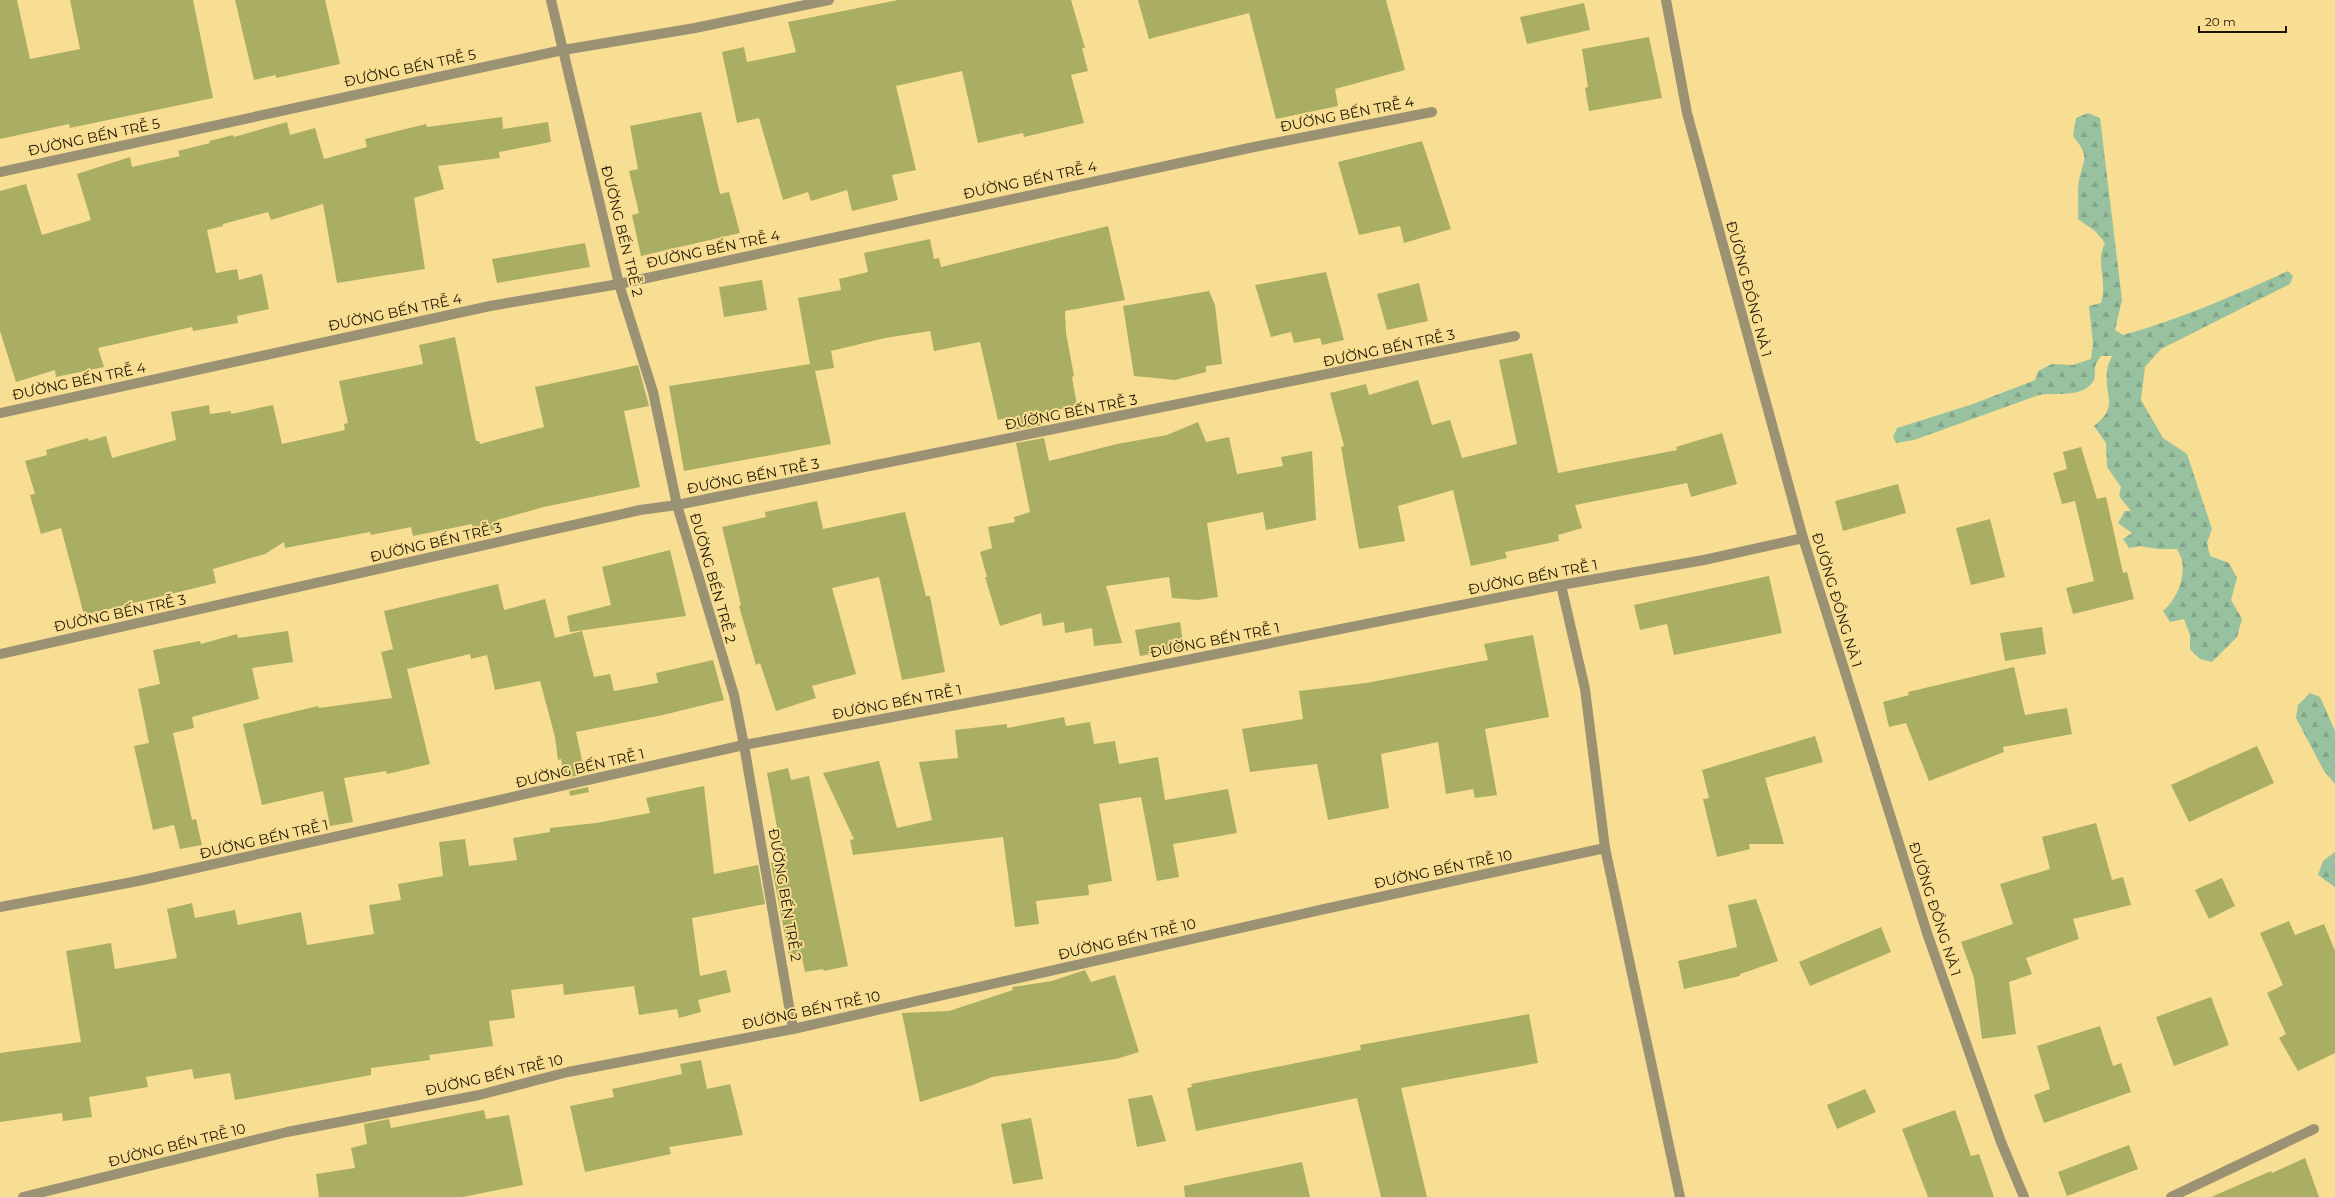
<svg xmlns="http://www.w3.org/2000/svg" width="2335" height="1197" font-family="Montserrat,sans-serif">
<defs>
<pattern id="forest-firs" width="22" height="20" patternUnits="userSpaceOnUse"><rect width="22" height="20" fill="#98c1a0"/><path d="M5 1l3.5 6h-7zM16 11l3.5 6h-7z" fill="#82a588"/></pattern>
</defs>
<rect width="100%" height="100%" fill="#f8de93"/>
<g fill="url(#forest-firs)">
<path d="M2088,113L2100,118L2122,300L2115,330L2123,335C2178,320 2236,295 2288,271L2293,276L2290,284L2161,349L2145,367L2141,400L2163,438L2187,454L2212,529L2207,543L2210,556L2229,563L2237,578L2231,600L2242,619L2237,637L2212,662L2200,659L2190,649V635L2184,619L2170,622L2163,611C2179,597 2190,569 2177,549H2158L2140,546L2129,548L2123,539L2132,533L2118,523L2125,511H2131L2119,496L2121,487L2107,467L2106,443L2094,426C2120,405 2104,398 2107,371C2107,366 2110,361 2112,356H2101C2099,359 2096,363 2095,367C2094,371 2096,376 2094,380C2083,399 2057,392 2039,395L1914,440L1896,443L1893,437L1897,428L1973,404L2035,380L2038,371L2052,364L2073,365L2091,359L2093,344L2089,306L2101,303C2108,283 2095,262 2105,243L2096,232L2078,219C2079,207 2077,193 2079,181C2083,158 2091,158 2073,136L2076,118Z"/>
<polygon points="2310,693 2320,697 2335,731 2335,784 2324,771 2296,718 2298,705"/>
<polygon points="2335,852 2335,887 2318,875 2323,861"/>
</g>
<g fill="#aaae63">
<polygon points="0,0 17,0 30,59 80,49 70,0 193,0 213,98 70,128 69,124 0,139"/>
<polygon points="235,0 325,0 340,64 276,78 276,75 254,80"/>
<polygon points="898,0 1071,0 1085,48 1082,48 1088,71 1071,75 1084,123 1024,137 1023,133 978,143 962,71 896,86 916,170 892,175 898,200 852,211 847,190 811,201 808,192 783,200 759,118 737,123 722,52 744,47 747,62 796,52 788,22"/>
<polygon points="1138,0 1386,0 1405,70 1335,89 1338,106 1276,119 1249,13 1149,39"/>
<polygon points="1584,3 1590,30 1527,44 1520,17"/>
<polygon points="1649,37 1662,98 1589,111 1585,88 1588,87 1582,49"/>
<polygon points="701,112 720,194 729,192 740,233 641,256 632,215 639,213 629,171 638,169 630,126"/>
<polygon points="502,117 503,129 548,122 551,142 499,152 500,158 438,166 444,189 414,198 425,269 337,283 323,204 271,220 268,212 223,224 223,226 207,230 216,273 237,269 239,280 262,274 269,309 237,316 238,323 193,331 192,327 98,348 104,367 56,377 55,370 16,382 0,331 0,191 26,184 42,235 91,220 77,174 130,157 132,167 180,156 178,151 210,143 209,141 233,135 234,137 287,122 290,135 315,128 324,159 367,147 365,139 426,124 427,127"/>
<polygon points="1422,141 1451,229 1404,243 1400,226 1359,235 1338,162"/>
<polygon points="1108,226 1125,300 1065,311 1066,333 1074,376 1072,377 1077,406 1040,413 1042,425 1014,430 1011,417 998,420 980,342 934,351 930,331 885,338 831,351 834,368 815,371 831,444 684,471 669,386 810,364 798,298 841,290 839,279 868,272 864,253 930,239 934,259 939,258 941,267"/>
<polygon points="585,243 590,267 497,283 492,259"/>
<polygon points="1326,272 1344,340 1322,345 1320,338 1294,343 1291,332 1271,337 1255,285"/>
<polygon points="762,280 767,310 724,317 719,287"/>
<polygon points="1419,283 1428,321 1387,330 1377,294"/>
<polygon points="1209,291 1215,305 1222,364 1206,366 1206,372 1175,380 1134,376 1123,306"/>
<polygon points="455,337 476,441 479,441 480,444 544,427 535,387 638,365 649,406 624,411 640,487 544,507 497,520 499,529 474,534 472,524 413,536 411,527 371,535 370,532 285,548 284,542 265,554 213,569 216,583 84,615 61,528 41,534 30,495 35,494 25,461 47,455 46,450 88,438 89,441 106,436 112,458 176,440 171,412 209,405 210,414 231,411 231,414 273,405 282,444 345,430 344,424 348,423 339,381 423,364 419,345"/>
<polygon points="1532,353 1558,473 1677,450 1676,447 1722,433 1737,484 1691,497 1687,483 1575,505 1582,528 1558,535 1559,541 1505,552 1507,558 1471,566 1453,490 1398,506 1405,541 1359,549 1341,447 1344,446 1330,393 1366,384 1369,395 1418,380 1432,425 1450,420 1462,458 1517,444 1499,360"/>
<polygon points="1198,422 1206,442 1229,437 1237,474 1283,466 1281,457 1312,451 1316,520 1266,530 1263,512 1207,523 1218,597 1198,600 1172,598 1169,577 1106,586 1122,643 1094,646 1092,628 1065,633 1064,622 1043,626 1041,613 1000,626 985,577 987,577 980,552 992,548 988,527 1015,522 1014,517 1030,512 1016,443 1044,438 1049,461 1117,444 1167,435"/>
<polygon points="2081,447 2097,499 2106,497 2123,573 2127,572 2134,599 2073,614 2066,588 2094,581 2075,501 2062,504 2053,473 2067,469 2063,452"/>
<polygon points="1898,484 1906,513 1843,531 1835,501"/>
<polygon points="817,501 823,529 905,512 926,596 930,596 945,672 902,680 879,577 832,588 856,674 812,686 816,698 776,711 760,663 756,665 739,606 741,605 722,527 766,517 765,512"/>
<polygon points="1990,519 2005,577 1971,585 1956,528"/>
<polygon points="670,550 686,616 570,632 567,616 611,605 602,567"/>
<polygon points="1769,576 1782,633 1674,655 1667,624 1640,630 1634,605"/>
<polygon points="498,584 504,610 545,599 555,638 582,631 594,677 610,674 614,691 658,683 656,673 713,660 724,700 663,715 576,732 585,774 565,778 561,759 558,760 555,737 540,681 495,690 487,655 471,659 470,654 407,669 430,764 387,774 386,771 344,778 353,822 330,826 323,791 262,805 243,724 318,706 319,708 392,698 381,652 393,649 384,611"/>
<polygon points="1180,622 1184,648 1140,656 1135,630"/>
<polygon points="2042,627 2046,654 2005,661 2000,633"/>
<polygon points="288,631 293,662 252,668 259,699 192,717 194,728 173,733 192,820 196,819 202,845 180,849 174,825 153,830 134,746 149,743 138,689 160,684 153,650 200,641 201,644 237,634 238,638"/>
<polygon points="1533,635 1549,717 1485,729 1497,795 1475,798 1473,789 1446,794 1438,742 1381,754 1389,808 1328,820 1317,764 1250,772 1242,729 1303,719 1299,691 1366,683 1488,660 1484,644"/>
<polygon points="2014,667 2025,715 2067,708 2072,734 2003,747 2004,752 1929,781 1906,723 1889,727 1883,702 1909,695 1908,692"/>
<polygon points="1064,717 1066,726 1090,722 1094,744 1115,741 1119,764 1158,757 1165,800 1228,789 1237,833 1173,844 1179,877 1157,881 1141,797 1099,804 1112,881 1088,885 1089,895 1036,901 1039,924 1015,927 1003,837 853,855 850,840 854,839 823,773 879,761 897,828 932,820 919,762 958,758 955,730 1007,724 1007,728"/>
<polygon points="1815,736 1823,762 1765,778 1784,844 1749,844 1750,849 1717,857 1703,799 1709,798 1702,770"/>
<polygon points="2257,746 2274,783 2189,822 2171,785"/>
<polygon points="788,768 791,780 809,776 848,966 824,971 823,969 805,972 802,958 790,961 771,863 783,860 767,773"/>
<polygon points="704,786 714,874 758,865 765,904 692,918 700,976 726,970 731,992 698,1000 701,1012 679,1018 677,1009 639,1015 634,986 564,995 563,984 511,990 515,1018 489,1021 493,1046 429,1055 430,1060 371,1068 371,1075 235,1100 230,1073 194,1079 192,1069 146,1077 148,1087 89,1097 92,1117 63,1121 62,1113 0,1122 0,1053 81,1042 66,951 111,943 115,969 177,958 167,909 192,903 195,918 235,910 238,925 301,912 307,945 374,934 369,905 401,900 398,884 443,876 439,842 465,839 469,866 517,860 513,838 550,832 550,828 596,823 650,813 646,798"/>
<polygon points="588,787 589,792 570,796 569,791"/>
<polygon points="2096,823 2112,880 2123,877 2131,905 2073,919 2079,939 2026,958 2032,974 2009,982 2016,1034 1982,1039 1974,978 1961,942 2013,924 2000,884 2050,869 2042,837"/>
<polygon points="2222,878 2235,906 2209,919 2195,890"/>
<polygon points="1756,899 1778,961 1740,974 1740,976 1684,989 1678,961 1737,947 1728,905"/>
<polygon points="2289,921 2295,935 2324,924 2335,951 2335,1053 2298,1071 2279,1038 2286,1034 2267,993 2283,985 2260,933"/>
<polygon points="1881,927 1891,952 1810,986 1799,962"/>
<polygon points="1085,970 1091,982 1115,975 1139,1052 1116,1059 992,1077 973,1085 920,1102 902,1013 949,1011 1013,990 1012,987 1052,981"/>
<polygon points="2211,997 2229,1045 2174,1066 2156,1017"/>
<polygon points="1529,1014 1538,1063 1401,1088 1427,1197 1381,1197 1357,1098 1196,1131 1187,1088 1192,1087 1191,1084 1361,1050 1360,1045"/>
<polygon points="2100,1026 2113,1066 2121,1063 2131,1092 2044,1123 2034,1095 2050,1089 2037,1046"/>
<polygon points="701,1060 707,1089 730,1084 743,1135 669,1147 671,1154 585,1172 570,1106 614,1097 612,1089 682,1074 680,1064"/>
<polygon points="1865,1089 1876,1112 1837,1129 1827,1105"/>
<polygon points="1152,1095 1166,1141 1137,1147 1128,1099"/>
<polygon points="484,1110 486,1119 509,1115 523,1185 463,1197 319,1197 316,1174 355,1168 351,1148 367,1144 364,1124 389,1119 391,1128"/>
<polygon points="1955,1110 1971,1156 1979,1154 1994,1197 1928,1197 1902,1129"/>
<polygon points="1031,1118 1043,1179 1013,1184 1001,1124"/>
<polygon points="2129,1145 2138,1169 2067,1196 2058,1172"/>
<polygon points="2305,1158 2319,1197 2211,1197 2271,1171 2272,1173"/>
<polygon points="1302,1162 1310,1197 1185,1197 1184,1186"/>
</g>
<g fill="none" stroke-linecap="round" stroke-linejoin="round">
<polyline stroke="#9b9173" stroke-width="10" points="2171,1197 2314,1129"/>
<g stroke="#9b9173" stroke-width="10">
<polyline points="551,0 619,284 653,392 677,505 734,695 744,745 793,1029"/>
<polyline points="1666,0 1687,113 1803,538 1928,936 2001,1142 2024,1197"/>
<polyline points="0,172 563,50 695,28 829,0"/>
<polyline points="0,413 490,306 619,284 1254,147 1432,112"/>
<polyline points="1561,585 1585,689 1605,848 1680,1197"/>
<polyline points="0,654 640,510 677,505 1515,336"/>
<polyline points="0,907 138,881 744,745 1041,689 1561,585 1704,560 1803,538"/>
<polyline points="23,1197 287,1132 479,1095 568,1072 793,1029 1320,910 1605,848"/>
</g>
</g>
<g text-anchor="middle" stroke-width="4" stroke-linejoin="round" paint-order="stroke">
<g font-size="14" fill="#1c1400" stroke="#f8de93">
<text transform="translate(410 68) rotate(-12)" y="5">ĐƯỜNG BẾN TRỄ 5</text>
<text transform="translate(1347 114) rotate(-11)" y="5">ĐƯỜNG BẾN TRỄ 4</text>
<text transform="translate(94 137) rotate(-12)" y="5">ĐƯỜNG BẾN TRỄ 5</text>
<text transform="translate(1030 180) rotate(-12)" y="5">ĐƯỜNG BẾN TRỄ 4</text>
<text transform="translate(622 231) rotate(76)" y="5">ĐƯỜNG BẾN TRỄ 2</text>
<text transform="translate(713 249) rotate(-12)" y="5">ĐƯỜNG BẾN TRỄ 4</text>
<text transform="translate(1749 289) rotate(75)" y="5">ĐƯỜNG ĐỒNG NÀ 1</text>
<text transform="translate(395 312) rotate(-12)" y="5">ĐƯỜNG BẾN TRỄ 4</text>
<text transform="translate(1389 348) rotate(-12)" y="5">ĐƯỜNG BẾN TRỄ 3</text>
<text transform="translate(79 381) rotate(-12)" y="5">ĐƯỜNG BẾN TRỄ 4</text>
<text transform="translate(1071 412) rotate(-11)" y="5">ĐƯỜNG BẾN TRỄ 3</text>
<text transform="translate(753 476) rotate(-11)" y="5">ĐƯỜNG BẾN TRỄ 3</text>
<text transform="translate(436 542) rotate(-13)" y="5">ĐƯỜNG BẾN TRỄ 3</text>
<text transform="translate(1533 577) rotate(-11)" y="5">ĐƯỜNG BẾN TRỄ 1</text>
<text transform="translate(713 578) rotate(74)" y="5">ĐƯỜNG BẾN TRỄ 2</text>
<text transform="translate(1837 600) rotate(73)" y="5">ĐƯỜNG ĐỒNG NÀ 1</text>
<text transform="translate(120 613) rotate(-12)" y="5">ĐƯỜNG BẾN TRỄ 3</text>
<text transform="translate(1215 640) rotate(-11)" y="5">ĐƯỜNG BẾN TRỄ 1</text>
<text transform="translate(897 702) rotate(-11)" y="5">ĐƯỜNG BẾN TRỄ 1</text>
<text transform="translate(580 768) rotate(-13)" y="5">ĐƯỜNG BẾN TRỄ 1</text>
<text transform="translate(264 839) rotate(-13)" y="5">ĐƯỜNG BẾN TRỄ 1</text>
<text transform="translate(1443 869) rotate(-12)" y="5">ĐƯỜNG BẾN TRỄ 10</text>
<text transform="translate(785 895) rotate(80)" y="5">ĐƯỜNG BẾN TRỄ 2</text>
<text transform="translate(1935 909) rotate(72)" y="5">ĐƯỜNG ĐỒNG NÀ 1</text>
<text transform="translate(1127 939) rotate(-13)" y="5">ĐƯỜNG BẾN TRỄ 10</text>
<text transform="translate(811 1010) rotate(-12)" y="5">ĐƯỜNG BẾN TRỄ 10</text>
<text transform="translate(494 1075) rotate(-13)" y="5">ĐƯỜNG BẾN TRỄ 10</text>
<text transform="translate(177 1145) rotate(-14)" y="5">ĐƯỜNG BẾN TRỄ 10</text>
</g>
</g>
<path d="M2199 26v6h87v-6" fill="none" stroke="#1c1400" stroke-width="2"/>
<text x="2205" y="26" font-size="12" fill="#1c1400" stroke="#f8de93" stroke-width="3" paint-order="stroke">20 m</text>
</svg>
